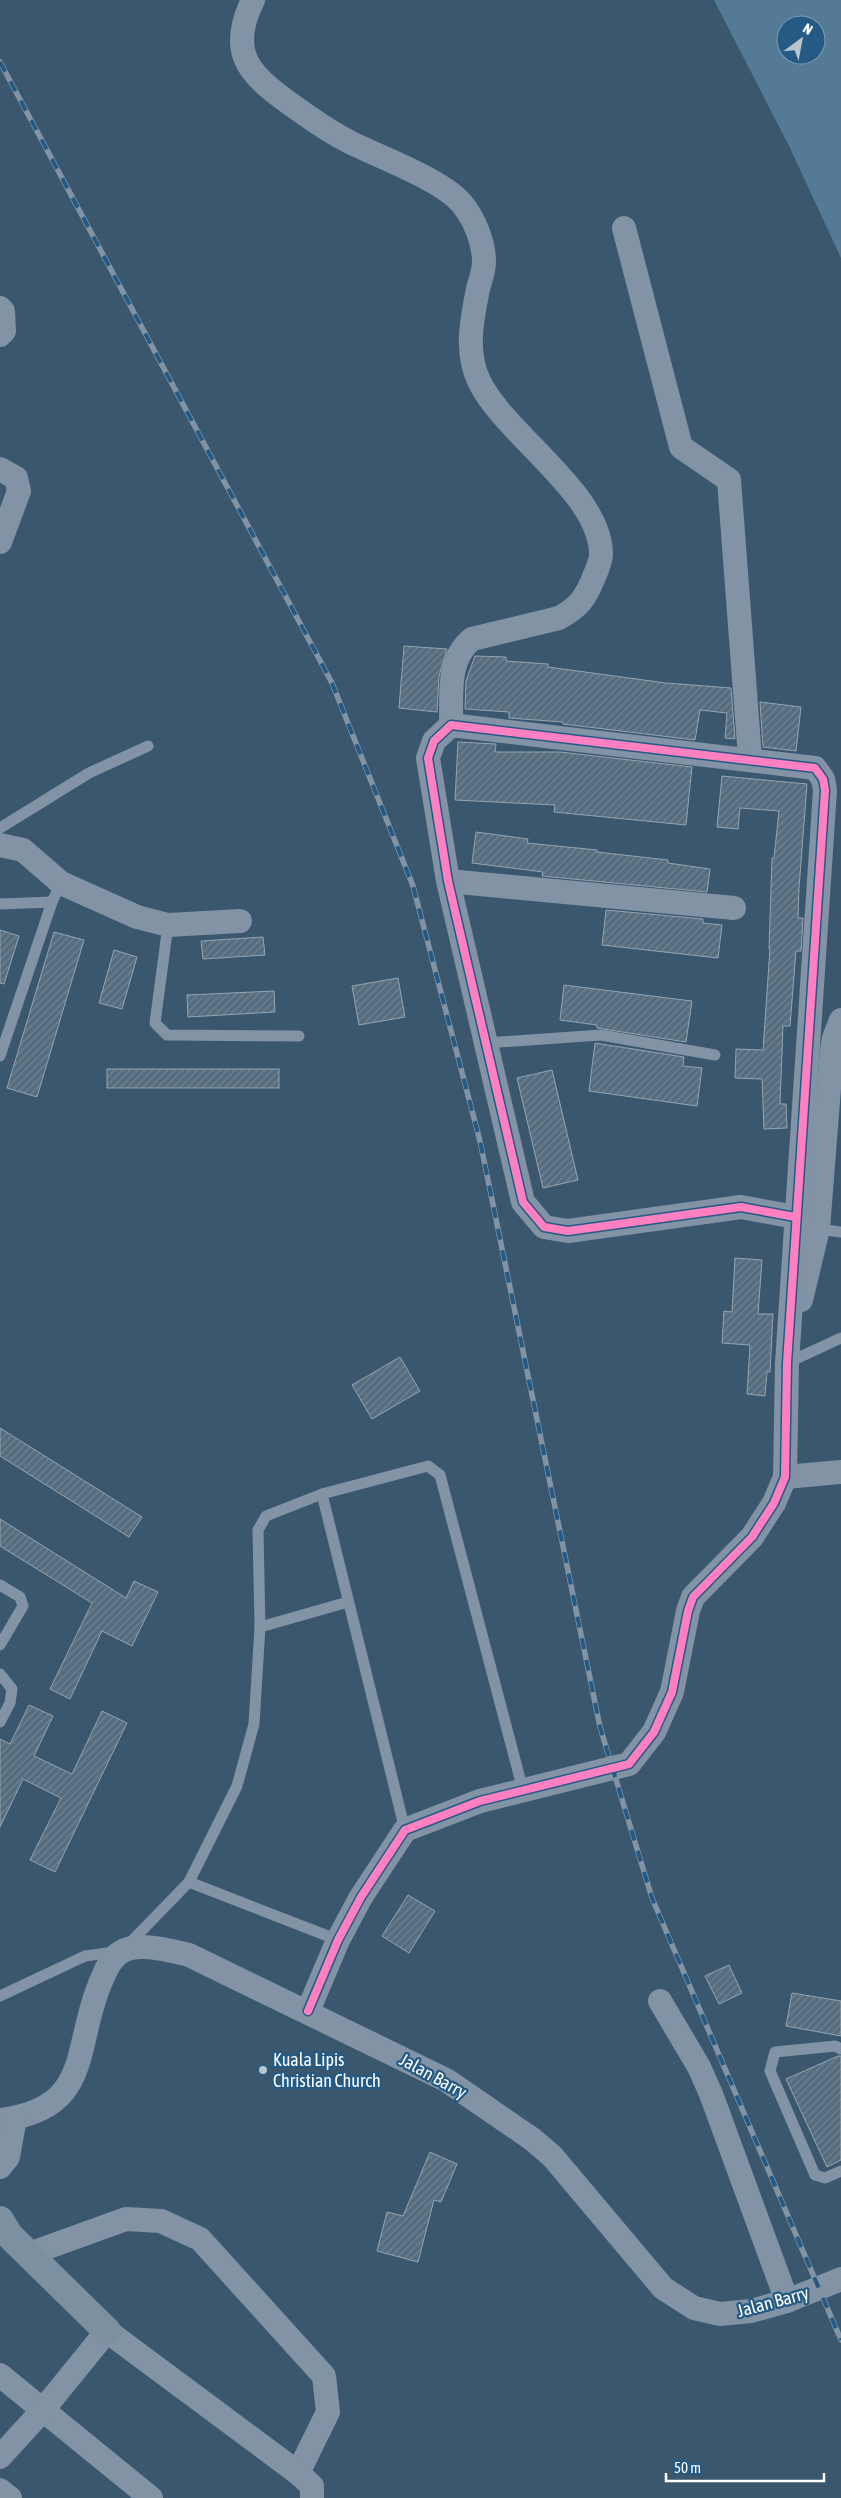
<svg xmlns="http://www.w3.org/2000/svg" width="841" height="2498" font-family="'Asap Condensed',sans-serif">
<defs>
<pattern id="building-hatch" width="6" height="6" patternUnits="userSpaceOnUse" patternTransform="scale(1.25)"><rect width="6" height="6" fill="#566d7f"/><path d="M-1 1l2-2M0 6l6-6M5 7l2-2" fill="none" stroke="#6f8392"/></pattern>
</defs>
<rect width="100%" height="100%" fill="#3a576e"/>
<path fill="#547a96" fill-rule="evenodd" d="M714,0H841V258L789,146ZM786,25H816V55H786Z"/>
<g fill="url(#building-hatch)" stroke="#94a5b2">
<polygon points="404,646 447,649 439,676 437,712 399,708"/>
<polygon points="475,656 506,657 506,661 548,664 548,667 666,683 731,688 735,739 725,738 727,713 700,710 695,740 563,724 563,722 509,718 509,712 465,709 466,681"/>
<polygon points="760,702 801,707 796,751 763,747"/>
<polygon points="458,742 496,744 495,752 560,752 692,767 686,825 554,812 555,805 455,800"/>
<polygon points="722,776 807,784 799,888 798,918 803,918 801,951 796,951 790,1026 783,1026 780,1104 786,1104 787,1128 764,1129 762,1079 735,1078 736,1049 763,1050 770,949 769,949 772,858 774,858 779,811 740,808 738,829 717,827"/>
<polygon points="476,832 528,839 527,843 597,850 597,852 668,860 668,863 710,869 707,892 542,876 543,872 472,863"/>
<polygon points="606,910 703,919 703,923 722,925 718,958 602,945"/>
<polygon points="0,930 19,936 4,984 0,983"/>
<polygon points="54,932 84,940 37,1097 7,1088"/>
<polygon points="263,937 265,955 203,959 201,941"/>
<polygon points="114,950 137,957 122,1009 99,1003"/>
<polygon points="398,978 405,1017 359,1025 352,986"/>
<polygon points="564,985 692,1001 686,1042 597,1028 597,1025 560,1020"/>
<polygon points="274,991 275,1012 188,1017 187,995"/>
<polygon points="595,1043 684,1057 683,1066 702,1068 697,1106 589,1091"/>
<rect x="107" y="1069" width="172" height="19"/>
<polygon points="552,1070 578,1180 543,1188 517,1078"/>
<polygon points="735,1258 762,1260 758,1314 773,1314 770,1372 767,1372 765,1396 747,1394 750,1345 722,1343 724,1311 732,1312"/>
<polygon points="400,1357 420,1391 372,1419 352,1385"/>
<polygon points="0,1428 142,1517 129,1537 0,1456"/>
<polygon points="0,1519 126,1598 134,1581 158,1592 132,1646 102,1631 70,1699 50,1689 92,1603 0,1546"/>
<polygon points="29,1705 53,1716 34,1756 72,1774 102,1711 127,1723 55,1872 30,1860 61,1798 23,1779 0,1827 0,1739 10,1744"/>
<polygon points="408,1895 435,1911 409,1953 382,1936"/>
<polygon points="729,1965 742,1993 719,2004 705,1976"/>
<polygon points="792,1993 841,2001 841,2036 786,2026"/>
<polygon points="838,2056 841,2056 841,2160 827,2167 786,2079"/>
<polygon points="430,2152 457,2164 441,2202 434,2200 418,2262 377,2251 387,2212 403,2216"/>
</g>
<g fill="none" stroke-linecap="round" stroke-linejoin="round">
<g stroke="#8193a4" stroke-width="11">
<polyline points="0,828 89,773 148,746"/>
<polyline points="0,904 52,902"/>
<polyline points="168,925 155,1023 167,1035 299,1036"/>
<polyline points="485,1043 601,1035 715,1055"/>
<polyline points="0,1056 52,902 61,883"/>
<polyline points="818,1229 841,1232"/>
<polyline points="787,1363 841,1338"/>
<polyline points="322,1494 405,1830"/>
<polyline points="0,1585 20,1597 23,1606 0,1645"/>
<polyline points="260,1627 348,1602"/>
<polyline points="0,1674 12,1689 10,1703 0,1722"/>
<polyline points="189,1882 338,1940"/>
<polyline points="0,1996 85,1956 122,1951 189,1882 237,1786 254,1724 260,1627 258,1530 266,1516 322,1494 428,1466 440,1475 523,1790"/>
<polyline points="841,2049 835,2046 775,2052 770,2071 815,2175 825,2178 841,2171"/>
</g>
<g stroke="#8193a4" stroke-width="24">
<path d="M253,0C228,51 247,73 289,103C307,116 325,129 344,139C375,156 443,179 463,205C475,220 484,243 484,262C484,271 480,281 478,289C472,319 465,352 479,381C504,434 601,493 601,554C601,561 597,570 594,577C585,599 579,607 559,618L472,639C446,660 452,696 451,725"/>
<polyline points="624,228 681,447 729,480 750,758"/>
<polyline points="0,308 3,311 4,331 0,335"/>
<polyline points="0,469 16,478 19,491 0,542"/>
<polyline points="0,845 23,850 61,883 137,917 168,925 240,921"/>
<polyline points="448,881 734,908"/>
<polyline points="801,1300 818,1229 832,1050 834,1038 841,1020"/>
<polyline points="785,1477 841,1472"/>
<polyline points="660,2001 699,2067 711,2094 787,2301"/>
<polyline points="308,2011 338,1940 361,1897 405,1830 480,1801 629,1764 654,1732 672,1692 688,1611 693,1597 752,1537 774,1503 785,1477 787,1363 825,790 823,779 815,768 451,725 434,741 428,758 448,881 523,1202 544,1227 568,1231 741,1207 795,1217"/>
<path d="M0,2120C95,2109 72,2045 102,1979C106,1969 111,1958 121,1952C139,1941 171,1951 189,1955L446,2080L532,2139L552,2156L663,2288L694,2308L720,2314L751,2311L787,2301L841,2279"/>
<polyline points="0,2167 8,2157 15,2118"/>
<polyline points="29,2254 126,2219 161,2221 200,2239 324,2376 328,2412 298,2473"/>
<polyline points="0,2375 151,2498"/>
<polyline points="0,2457 42,2411 107,2331 298,2473 312,2486 312,2498"/>
<polyline points="0,2490 10,2498"/>
</g>
<polyline stroke="#7b90a1" stroke-width="28" points="0,2220 9,2235 107,2331"/>
<g stroke="#8193a4" stroke-width="5.5">
<polyline id="rail" points="0,62 332,683 413,886 480,1141 600,1727 652,1898 841,2340"/>
</g>
<use href="#rail" stroke="#245a84" stroke-width="4" stroke-dasharray="11" stroke-linecap="butt"/>
<g stroke="#245a84" stroke-width="11">
<polyline id="cycleway" points="308,2011 338,1940 361,1897 405,1830 480,1801 629,1764 654,1732 672,1692 688,1611 693,1597 752,1537 774,1503 785,1477 787,1363 825,790 823,779 815,768 451,725 434,741 428,758 448,881 523,1202 544,1227 568,1231 741,1207 795,1217"/>
</g>
<use href="#cycleway" stroke="#ff80c0" stroke-width="8"/>
</g>
<circle fill="#bac4cc" stroke="#245a84" stroke-width="2" cx="263" cy="2070" r="5"/>
<g text-anchor="middle" stroke-width="4.5" stroke-linejoin="round" paint-order="stroke">
<g font-size="18" fill="#fff" stroke="#245a84" text-anchor="start">
<text x="273" y="2066">Kuala Lipis<tspan x="273" dy="21">Christian Church</tspan></text>
</g>
<g font-size="18" fill="#fff" stroke="#245a84">
<text transform="translate(433 2076) rotate(29)" y="6">Jalan Barry</text>
<text transform="translate(773 2302) rotate(-15)" y="6">Jalan Barry</text>
</g>
</g>
<g transform="translate(801 40) rotate(32)"><circle r="24" fill="#245a84" stroke="#7c9cb5"/>
<path d="M0-4L9 19L0 12L-9 19Z" fill="#bac4cc"/>
<text y="-8" font-size="14" font-weight="bold" text-anchor="middle" fill="#ffffff">N</text>
</g>
<path d="M666 2473v8h158v-8" fill="none" stroke="#ffffff" stroke-width="2.5"/>
<text x="674" y="2473" font-size="15" fill="#ffffff" stroke="#245a84" stroke-width="4" paint-order="stroke">50 m</text>
</svg>
